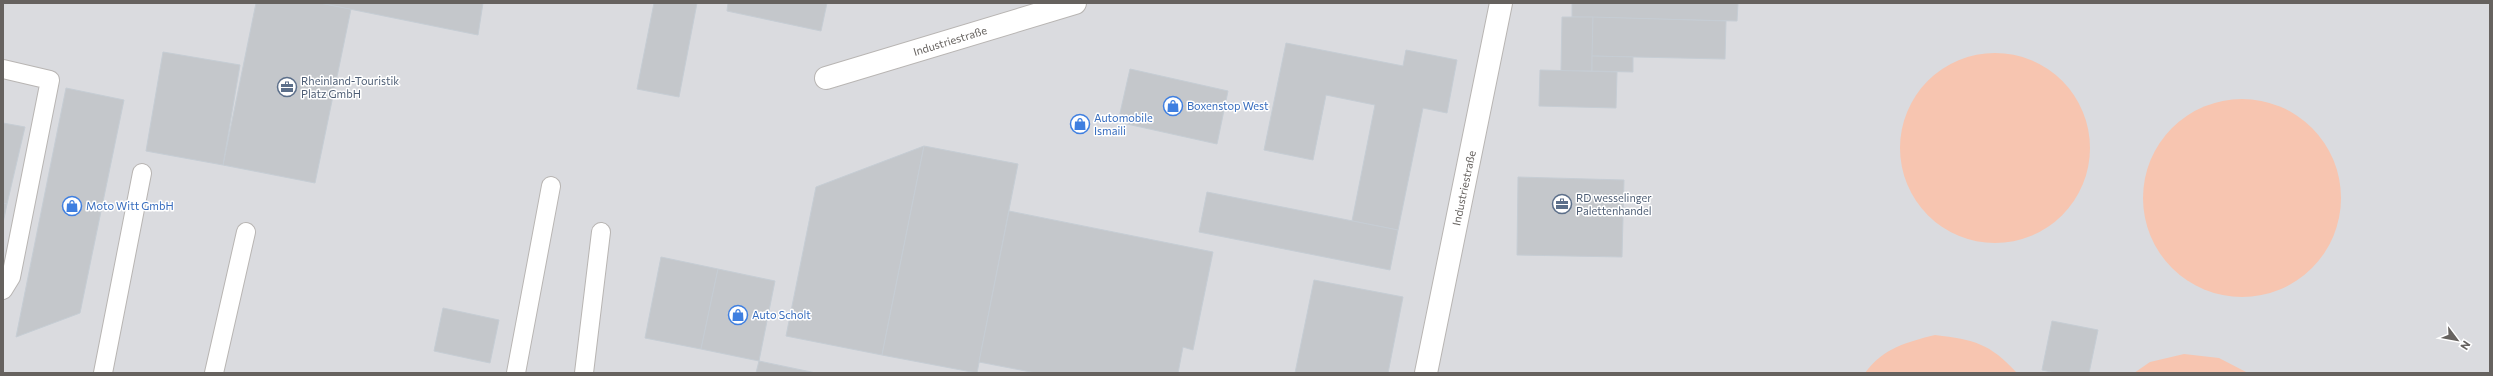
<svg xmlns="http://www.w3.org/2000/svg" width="2493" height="376" font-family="Commissioner,sans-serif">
<rect width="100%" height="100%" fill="#e8ebef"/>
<rect fill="#dadbdf" x="3" y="3" width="2487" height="370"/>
<g fill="#f7c5b0">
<circle cx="1995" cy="148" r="95"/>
<circle cx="2242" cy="198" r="99"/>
<path d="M1935,335C1975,340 1989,343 2017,373H1865C1883,348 1907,342 1935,335Z"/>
<polygon points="2184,354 2219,358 2248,373 2134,373 2150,362"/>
</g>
<g fill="#c4c7cb" stroke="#c6cdd4">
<polygon points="256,3 320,3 351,9 315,183 223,165"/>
<polygon points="320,3 483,3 478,35"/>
<polygon points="654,3 697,3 679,97 637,89"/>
<polygon points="728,3 827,3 821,31 727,11"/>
<polygon points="1572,3 1738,3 1737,21 1572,17"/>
<polygon points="1562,17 1593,17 1592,71 1561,71"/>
<polygon points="1593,17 1726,21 1725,59 1592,56"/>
<polygon points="1286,43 1403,66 1406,50 1457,60 1447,113 1423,108 1398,230 1352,221 1375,105 1326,95 1313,160 1264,150"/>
<polygon points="163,52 240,65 223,165 146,151"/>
<polygon points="1592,56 1633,57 1633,72 1592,71"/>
<polygon points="1130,69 1228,91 1217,144 1118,122"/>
<polygon points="1540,70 1617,72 1616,108 1539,106"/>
<polygon points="66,88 124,100 80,313 16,337"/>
<polygon points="3,123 25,127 7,204 3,203"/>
<polygon points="924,146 882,355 786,336 816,187"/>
<polygon points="924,146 1018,164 977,373 882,355"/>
<polygon points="1518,177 1624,180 1622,257 1517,255"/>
<polygon points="1207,192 1398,230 1390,270 1199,232"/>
<polygon points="3,203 7,204 3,223"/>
<polygon points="1009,211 1213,252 1193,350 1183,347 1178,373 1036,373 979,362"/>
<polygon points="661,257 718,269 701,349 645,338"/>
<polygon points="718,269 775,281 759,361 701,349"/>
<polygon points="1314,280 1403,297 1388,373 1295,373"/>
<polygon points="443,308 499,320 490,363 434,351"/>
<polygon points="2052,321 2098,330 2089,373 2056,373 2042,370"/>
<polygon points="759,361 816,373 756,373"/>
</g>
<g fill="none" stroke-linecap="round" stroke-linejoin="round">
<g stroke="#b8b5b3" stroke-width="20">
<g id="service">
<polyline points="3,69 50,80 11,277 3,290"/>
<polyline points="103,373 142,173"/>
<polyline points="214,373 246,232"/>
<polyline points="516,373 551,186"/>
<polyline points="584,373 601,232"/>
</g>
</g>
<g stroke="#b8b5b3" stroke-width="24">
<g id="minor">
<polyline points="826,78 1075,3"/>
<polyline points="1426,373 1501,3"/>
</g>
</g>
<use href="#service" stroke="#fff" stroke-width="18"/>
<use href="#minor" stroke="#fff" stroke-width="22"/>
</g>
<defs>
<g id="office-ring" transform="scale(1)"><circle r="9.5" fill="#fff" stroke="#5c6f8a" stroke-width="1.5"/><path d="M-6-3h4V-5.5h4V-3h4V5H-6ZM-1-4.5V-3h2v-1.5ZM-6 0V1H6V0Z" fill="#5c6f8a"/></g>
<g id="shop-ring" transform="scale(1)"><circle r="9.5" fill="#fff" stroke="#3f7fe0" stroke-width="1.5"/><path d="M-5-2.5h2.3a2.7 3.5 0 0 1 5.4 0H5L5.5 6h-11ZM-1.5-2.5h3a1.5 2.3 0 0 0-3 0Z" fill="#3f7fe0"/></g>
</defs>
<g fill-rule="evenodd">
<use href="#office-ring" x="287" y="87"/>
<use href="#shop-ring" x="1173" y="106"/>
<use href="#shop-ring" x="1080" y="124"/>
<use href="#office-ring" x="1562" y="204"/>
<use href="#shop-ring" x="72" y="206"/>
<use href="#shop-ring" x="738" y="315"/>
</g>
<g text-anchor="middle" stroke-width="3" stroke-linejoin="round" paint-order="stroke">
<g font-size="11" fill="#66625f" stroke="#fff">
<text transform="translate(950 41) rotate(-17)" y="4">Industriestraße</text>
<text transform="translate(1464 188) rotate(-78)" y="4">Industriestraße</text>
</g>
<g font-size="11" fill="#4e5e75" stroke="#fff" text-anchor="start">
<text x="301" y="85">Rheinland-Touristik<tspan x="301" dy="13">Platz GmbH</tspan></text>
<text x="1576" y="202">RD wesselinger<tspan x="1576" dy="13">Palettenhandel</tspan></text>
</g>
<g font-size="11" fill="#366cbe" stroke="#fff" text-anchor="start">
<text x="1187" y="110">Boxenstop West</text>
<text x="1094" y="122">Automobile<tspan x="1094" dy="13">Ismaili</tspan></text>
<text x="86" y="210">Moto Witt GmbH</text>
<text x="752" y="319">Auto Scholt</text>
</g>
</g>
<rect width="2493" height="376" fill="none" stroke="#66625f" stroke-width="8"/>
<g transform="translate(2457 340) rotate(122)" stroke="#ffffff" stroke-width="3" paint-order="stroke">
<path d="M0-3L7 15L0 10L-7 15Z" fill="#66625f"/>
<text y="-6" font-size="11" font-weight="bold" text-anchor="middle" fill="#66625f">N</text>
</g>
</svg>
